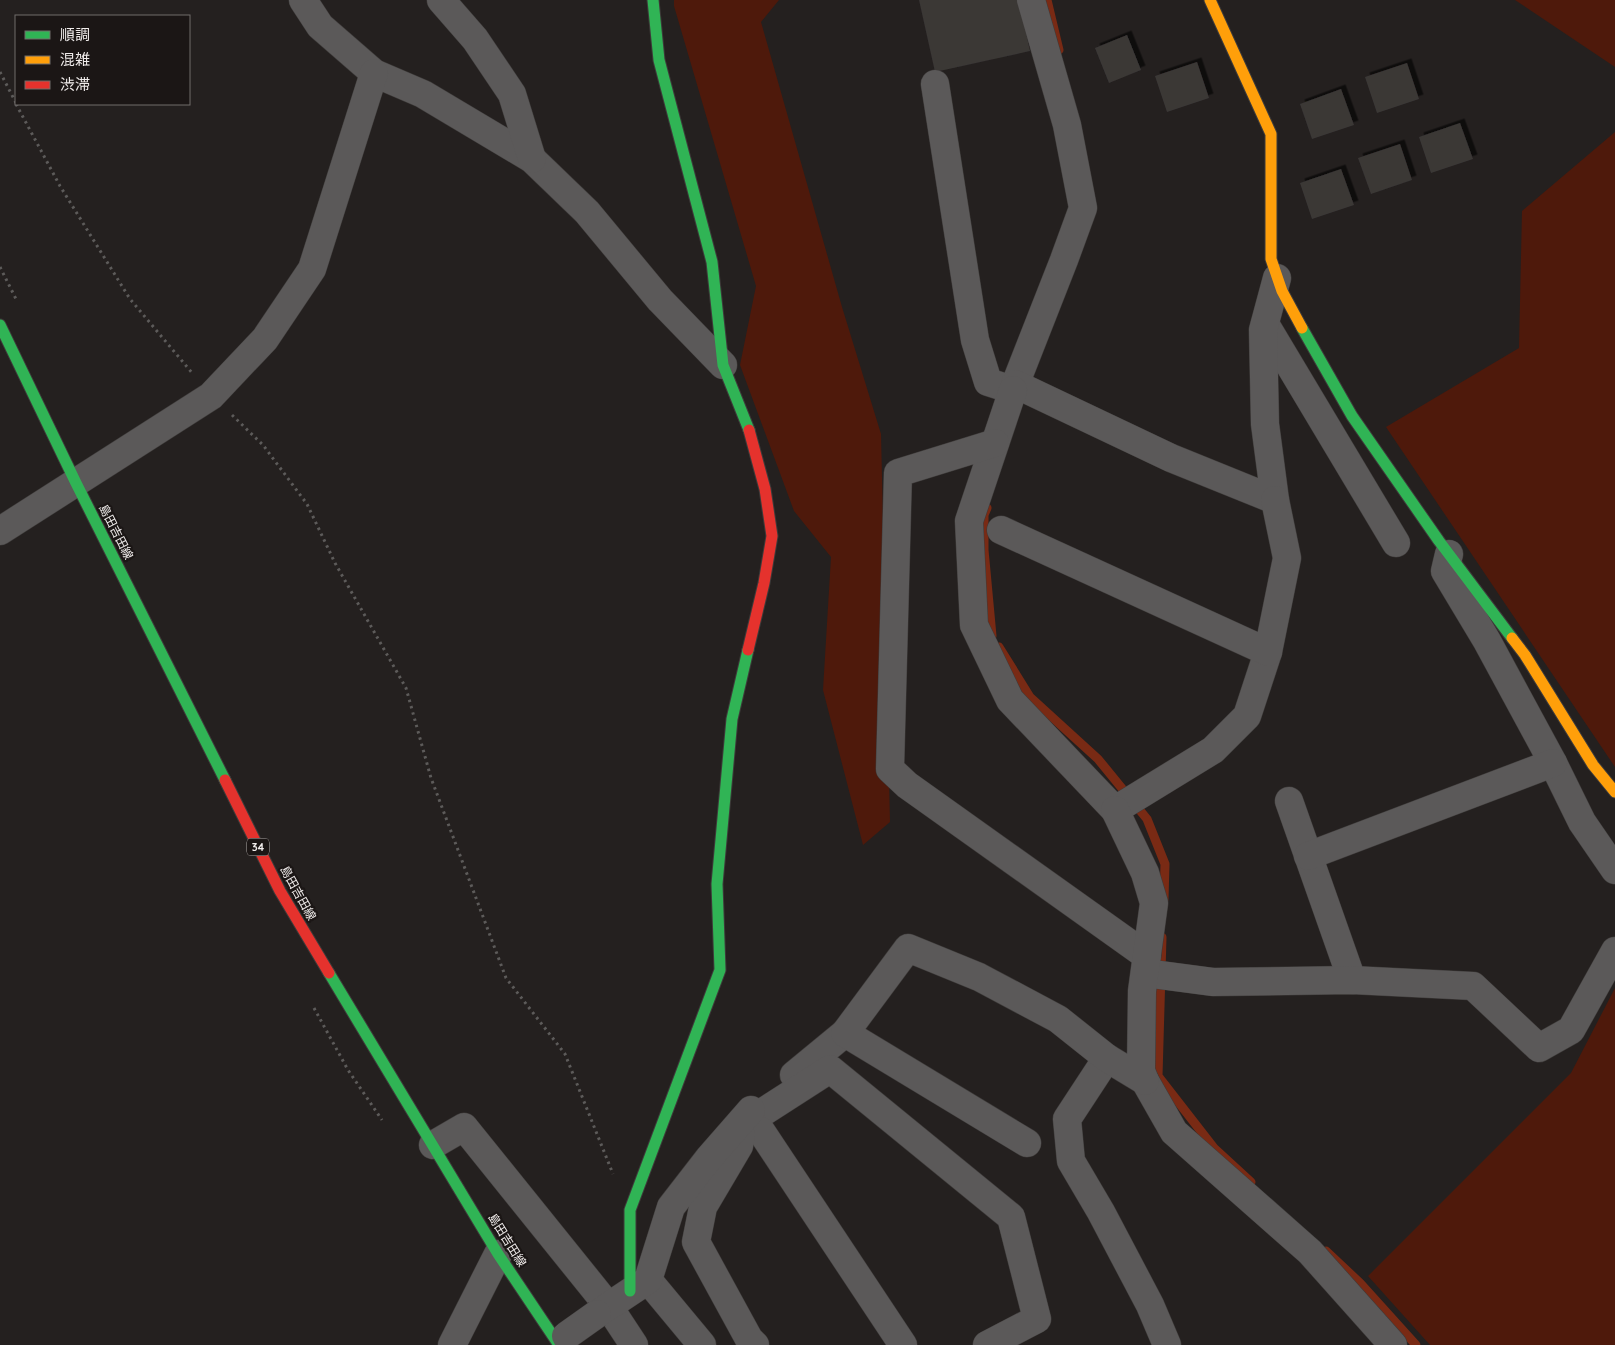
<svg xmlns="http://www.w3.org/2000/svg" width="1615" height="1345" font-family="Quicksand,'Noto Sans JP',sans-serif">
<defs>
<filter id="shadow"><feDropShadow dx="4.5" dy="-4.5" stdDeviation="0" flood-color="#0009"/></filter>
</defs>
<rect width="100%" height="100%" fill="#24201f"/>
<g fill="#4e190b">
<polygon points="674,0 779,0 761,22 842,307 881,434 890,822 863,845 823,690 831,557 794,511 740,365 756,286 674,6"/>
<polygon points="1515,0 1615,0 1615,67"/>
<polygon points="1615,132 1615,767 1386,427 1519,348 1522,211"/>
<polygon points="1615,988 1615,1345 1430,1345 1368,1276 1571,1073"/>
</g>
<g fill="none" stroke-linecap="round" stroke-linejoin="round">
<g stroke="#792a14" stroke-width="9">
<polyline points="1047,0 1059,50"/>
<polyline points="987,508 984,515 984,550 992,636"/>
<polyline points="999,647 1030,697 1098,759 1147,819 1165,864 1164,899"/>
<polyline points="1162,937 1158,1076 1214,1148 1251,1182"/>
<polyline points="1326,1251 1360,1283 1416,1345"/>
</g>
</g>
<g fill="#3a3736" filter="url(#shadow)">
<polygon points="919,0 1019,0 1030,51 935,72"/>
<polygon points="1127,35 1141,70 1109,83 1095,48"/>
<polygon points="1197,62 1209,98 1167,112 1155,76"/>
<polygon points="1407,63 1419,99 1377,113 1365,77"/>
<polygon points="1341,89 1354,125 1312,139 1300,104"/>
<polygon points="1460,123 1473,159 1431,173 1419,137"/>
<polygon points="1400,144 1412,180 1371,194 1358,158"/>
<polygon points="1341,169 1354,205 1312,219 1300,183"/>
</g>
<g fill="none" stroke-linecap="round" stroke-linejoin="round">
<g stroke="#3e3b3a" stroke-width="29">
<g id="street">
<polyline points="303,0 320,26 374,73 423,94 532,159 587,212 660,300 723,365"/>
<polyline points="441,0 475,39 512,94 532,159"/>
<polyline points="935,84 975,340 988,382 1013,390 1064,260 1083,208 1067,125 1031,0"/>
<polyline points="1265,324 1396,543"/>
<polyline points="1015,384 1171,458 1275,500 1265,424 1263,330 1277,278"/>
<polyline points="1013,390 969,521 974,625 1010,700 1115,810 1213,750 1247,716 1268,652"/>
<polyline points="995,443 898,473 890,769 907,785 1147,956"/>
<polyline points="1001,530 1268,652 1287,558 1275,500"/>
<polyline points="0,531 211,396 265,339 312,269 374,73"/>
<polyline points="1449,554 1445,571 1487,641 1553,763 1582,822 1615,870"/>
<polyline points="1289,801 1352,980"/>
<polyline points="1308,856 1553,763"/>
<polyline points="1145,973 1213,982 1352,980 1473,986 1539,1048 1571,1030 1615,951"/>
<polyline points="1107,1058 1067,1119 1071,1161 1101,1212 1150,1305 1167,1345"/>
<polyline points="794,1075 845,1033"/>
<polyline points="1145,1081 1174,1132 1310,1252 1393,1345"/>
<polyline points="743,1125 830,1069 1011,1217 1037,1319 987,1345"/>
<polyline points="743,1125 761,1131 903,1345"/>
<polyline points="741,1135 739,1146 703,1207 696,1242 749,1339 755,1345"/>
<polyline points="1027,1143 845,1033 908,948 979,977 1058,1019 1107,1058 1145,1081 1141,1071 1142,991 1154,903 1145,873 1115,810"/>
<polyline points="433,1145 464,1127 609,1307 634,1345"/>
<polyline points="648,1280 702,1345"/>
<polyline points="597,1314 648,1280 671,1207 709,1158 751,1110"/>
<polyline points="452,1345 498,1254"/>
</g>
</g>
<g stroke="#3e3b3a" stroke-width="13">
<g id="fast">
<polyline points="653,0 659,60 712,262 723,365 749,430"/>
<polyline points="0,325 76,483 225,780"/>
<polyline points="1302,328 1352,416 1439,541 1512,638"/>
<polyline points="329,973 498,1254 559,1345"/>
<polyline points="630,1291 630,1210 720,970 717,884 732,719 748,650"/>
</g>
</g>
<g stroke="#3e3b3a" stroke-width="13">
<g id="slow">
<polyline points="1210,0 1271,134 1271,259 1282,291 1302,328"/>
<polyline points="1512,638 1525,655 1593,765 1615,792"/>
</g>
</g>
<g stroke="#3e3b3a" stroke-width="13">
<g id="jam">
<polyline points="748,650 764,583 772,536 765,489 749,430"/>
<polyline points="225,780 280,891 329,973"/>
</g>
</g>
<g stroke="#5d5b5a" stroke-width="3" stroke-dasharray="2.5 4" stroke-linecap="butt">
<polyline points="0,72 16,103"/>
<polyline points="16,104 60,186 130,299 193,374"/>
<polyline points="0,267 17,301"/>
<polyline points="232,415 263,445 307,504 335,563 406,688 431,778 506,978 565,1054 613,1174"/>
<polyline points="314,1008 348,1070 382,1120"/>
</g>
<use href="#street" stroke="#5b5959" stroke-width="28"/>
<use href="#fast" stroke="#30b455" stroke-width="11"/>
<use href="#slow" stroke="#ff9f0a" stroke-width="11"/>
<use href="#jam" stroke="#e5322d" stroke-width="11"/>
<g stroke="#3e3b3a" stroke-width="29" stroke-linecap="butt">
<polyline id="street-bridge" points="566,1336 597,1314"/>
</g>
<use href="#street-bridge" stroke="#5b5959" stroke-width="28"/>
</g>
<g text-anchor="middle" stroke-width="4.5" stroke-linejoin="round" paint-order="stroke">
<rect fill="#1b1615" stroke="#b0acab" stroke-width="1" x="247" y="838.5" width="22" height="17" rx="4"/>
<g font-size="11" font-weight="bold" fill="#f0eceb">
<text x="258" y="851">34</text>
</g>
<g font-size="12" fill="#f0eceb" stroke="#1b1615">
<text transform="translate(116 532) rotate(63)" y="4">島田吉田線</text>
<text transform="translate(298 893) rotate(61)" y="4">島田吉田線</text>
<text transform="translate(507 1240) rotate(58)" y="4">島田吉田線</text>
</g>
</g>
<rect x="15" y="15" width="175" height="90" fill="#1b1615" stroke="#706c6b"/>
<rect x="25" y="31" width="25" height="8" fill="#30b455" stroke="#706c6b"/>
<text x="60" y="40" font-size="15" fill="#f0eceb">順調</text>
<rect x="25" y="56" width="25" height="8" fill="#ff9f0a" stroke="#706c6b"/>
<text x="60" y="65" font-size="15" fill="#f0eceb">混雑</text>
<rect x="25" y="81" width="25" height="8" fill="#e5322d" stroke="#706c6b"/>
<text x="60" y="90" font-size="15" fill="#f0eceb">渋滞</text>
</svg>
